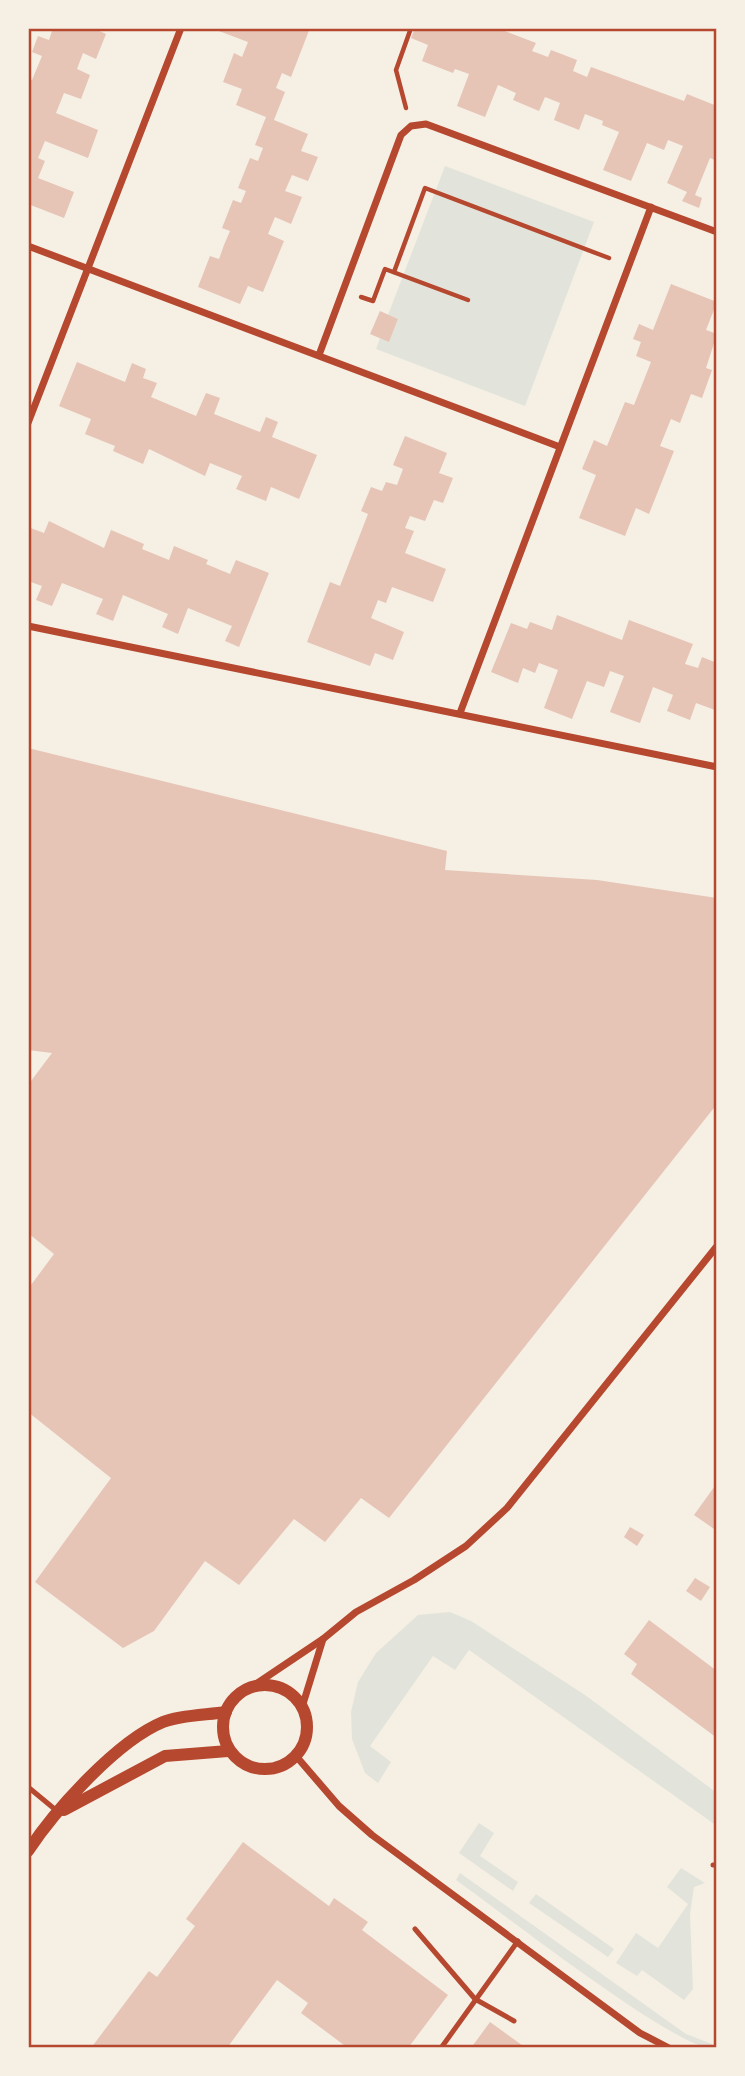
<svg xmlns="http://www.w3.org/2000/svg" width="745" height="2076" font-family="'Space Grotesk',sans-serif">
<rect width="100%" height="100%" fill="#f6efe4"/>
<g fill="#e2e4dc">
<polygon points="445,166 594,222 525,406 376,349 380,338 389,341 398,319 388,315"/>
<polygon points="450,1612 471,1621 585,1695 717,1793 717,1826 469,1650 455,1670 433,1656 370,1746 391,1762 378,1783 365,1773 352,1739 351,1712 358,1682 376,1653 418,1615"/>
<polygon points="479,1823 494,1833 480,1856 518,1882 513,1891 459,1853"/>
<polygon points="681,1868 705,1883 694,1887 690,1914 693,1989 684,2000 642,1970 637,1976 616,1963 636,1933 658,1948 688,1904 667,1887"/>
<path d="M460,1873L686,2034L712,2044L711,2048C675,2048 497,1909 456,1880Z"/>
<polygon points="536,1894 614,1949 608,1957 529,1903"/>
</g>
<g fill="#e6c5b7">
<polygon points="53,28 93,28 106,34 96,59 83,53 77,69 90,75 81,99 64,93 56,113 98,130 88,158 45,141 38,158 45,161 38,178 74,192 64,218 28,204 28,78 32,80 42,56 32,52 38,36 49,40"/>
<polygon points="211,28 310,28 291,77 282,73 276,88 285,92 274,120 308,134 301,151 318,157 308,181 292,175 285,191 302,197 291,224 275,217 268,234 284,241 263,292 248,286 240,304 198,287 210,256 219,259 224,245 230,231 222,228 233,200 241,203 246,191 238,188 250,158 258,161 263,148 255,145 266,117 236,105 242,89 223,82 234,53 242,57 248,42"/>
<polygon points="415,28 497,28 536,43 532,51 548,57 551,50 577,60 573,71 587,77 591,67 684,101 687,94 717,106 717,161 710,158 695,195 702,198 699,208 682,201 687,192 667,183 683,146 668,140 664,150 647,143 631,181 603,170 619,132 602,125 603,121 585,114 579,130 554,120 560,103 545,97 539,111 513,100 516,93 498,85 485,117 457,106 469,74 455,69 453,73 422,61 428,45 411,38"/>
<polygon points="671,284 717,302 706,330 717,334 706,368 712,370 702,398 691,394 680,423 671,419 660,446 674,451 649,514 636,508 625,536 579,518 596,475 582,469 594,440 607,446 625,402 634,405 651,362 636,356 641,342 633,339 639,324 653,330"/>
<polygon points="380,311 398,319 389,342 370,334"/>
<polygon points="77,362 125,382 132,363 146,369 143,378 157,383 151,397 196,416 206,393 220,398 214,414 260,432 266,417 278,422 272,437 317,455 299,499 271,487 266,501 236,489 242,476 210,463 205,476 149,449 143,464 113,451 115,446 85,434 91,419 59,406"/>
<polygon points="405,436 447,453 439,473 453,478 443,503 434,500 425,521 410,516 405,528 414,531 405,553 446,569 433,602 392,587 386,603 378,600 371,618 404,632 393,660 375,653 370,666 307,642 330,582 340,586 368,514 361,511 371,487 382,491 386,482 397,485 403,469 393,465"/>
<polygon points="49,521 104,548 111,530 144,544 142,549 169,560 174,546 208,560 206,564 230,574 236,560 269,573 239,647 225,641 232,626 188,608 178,634 162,627 168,614 123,595 113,621 96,614 103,599 62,583 52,606 36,600 42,586 28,581 28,527 44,533"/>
<polygon points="557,615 622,640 629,620 693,644 685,664 698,668 702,657 717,663 715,710 696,703 690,720 667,711 673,695 653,687 640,723 626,718 610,712 624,676 610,671 604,687 587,681 572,719 544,708 558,670 539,663 535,673 523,668 518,683 491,672 511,623 527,629 530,622 552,630"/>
<polygon points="28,748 447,851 445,870 597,880 717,898 717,1104 389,1518 361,1498 325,1542 294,1519 239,1585 205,1561 154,1631 123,1648 35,1582 111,1478 28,1412 28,1289 54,1254 28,1233 28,1085 52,1053 28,1050"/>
<polygon points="717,1483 717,1531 694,1515"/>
<polygon points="630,1527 644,1535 637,1546 624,1537"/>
<polygon points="695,1578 710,1587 701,1601 686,1591"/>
<polygon points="649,1620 717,1671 717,1738 631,1674 637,1664 624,1654"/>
<polygon points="243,1842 329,1906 334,1898 368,1922 362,1930 448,1995 408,2048 348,2048 301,2013 308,2003 277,1980 227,2048 91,2048 149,1971 157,1977 195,1926 186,1919"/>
<polygon points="490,2022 526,2048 471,2048"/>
</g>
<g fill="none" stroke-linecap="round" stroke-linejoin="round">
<g stroke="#b5482f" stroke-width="4.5">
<polyline points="406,108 396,70 411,28"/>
<polyline points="394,272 425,188 609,258"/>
<polyline points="361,297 373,301 385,269 468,300"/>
</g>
<g stroke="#b5482f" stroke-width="5">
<polyline points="28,1787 57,1811"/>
<polyline points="713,1865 717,1865"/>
<polyline points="415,1929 475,1999 514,2021"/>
<polyline points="441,2048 518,1941"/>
</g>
<g stroke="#b5482f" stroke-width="7">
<polyline points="28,246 560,447"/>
<polyline points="319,355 401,135 411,126 426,124 717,232"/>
<polyline points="28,423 181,28"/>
<polyline points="28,626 717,767"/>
<polyline points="460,713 651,207"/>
<polyline points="256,1684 323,1639 356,1612 414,1580 466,1546 507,1508 717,1246"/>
<polyline points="303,1704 323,1639"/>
<polyline points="296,1756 339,1806 372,1835 640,2033 669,2048"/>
</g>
<g stroke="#b5482f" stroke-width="12">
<circle cx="265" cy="1727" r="42"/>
<polyline points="64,1810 165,1756 228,1751"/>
<path d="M28,1851C55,1810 117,1741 163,1722C181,1715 207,1715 226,1712"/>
</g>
</g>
<rect width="745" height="2076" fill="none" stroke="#f6efe4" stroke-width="60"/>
<rect x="30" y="30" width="685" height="2016" fill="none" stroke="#b5482f" stroke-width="2.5"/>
</svg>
